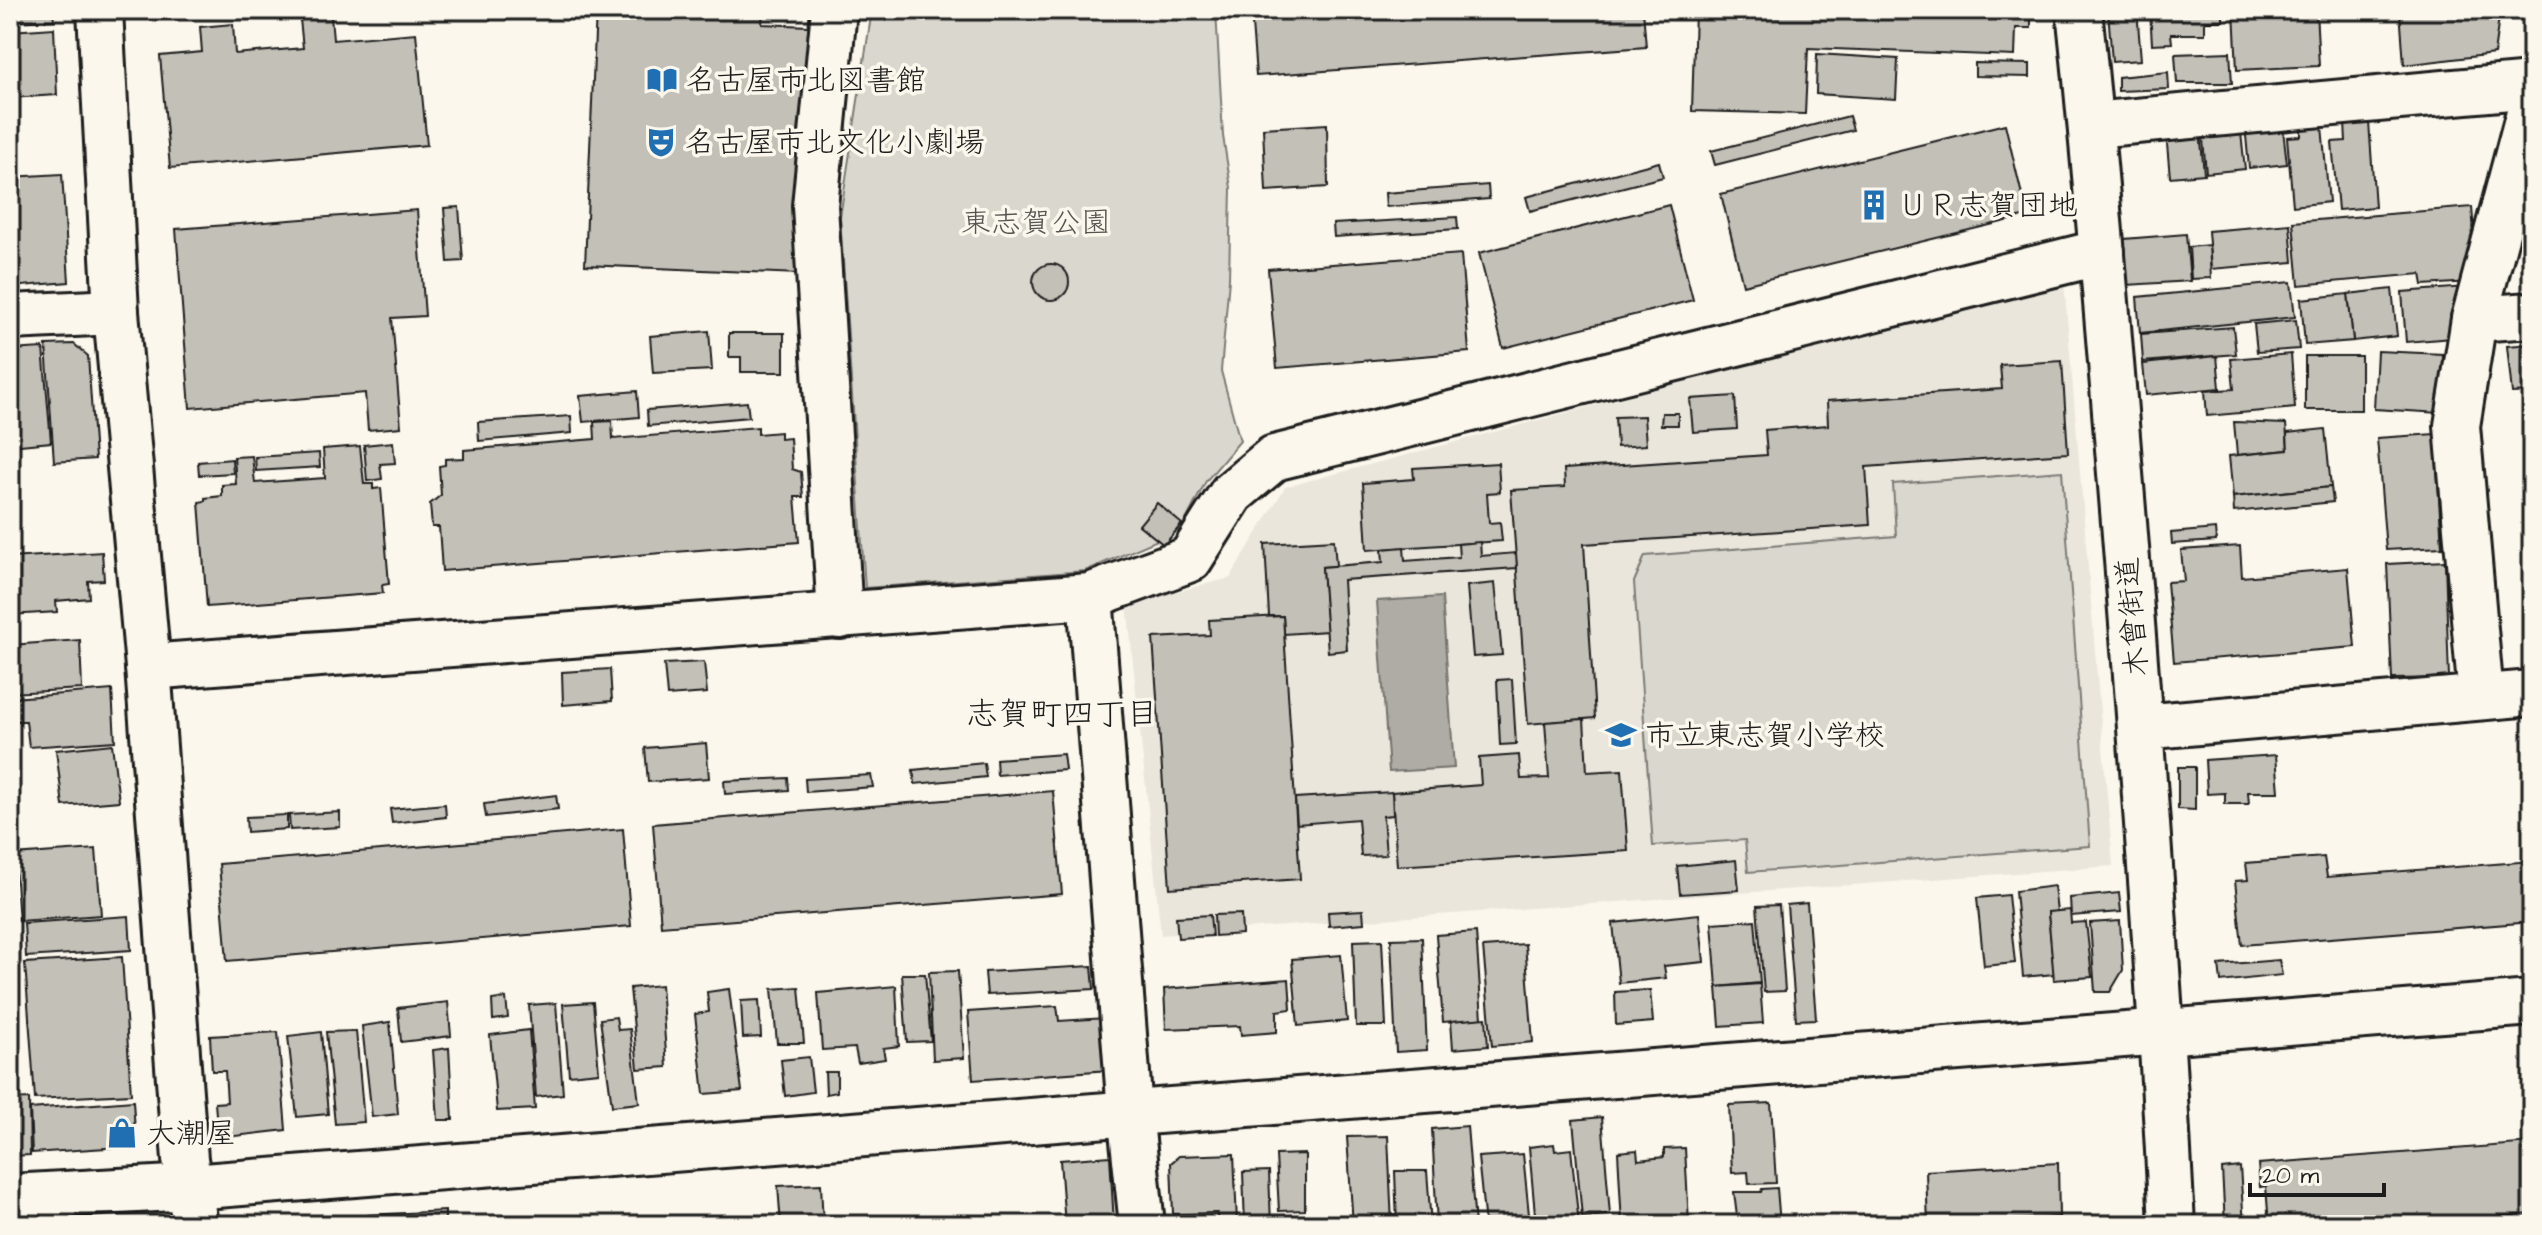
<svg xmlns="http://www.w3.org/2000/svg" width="2542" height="1235" font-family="'Architects Daughter','Klee One',sans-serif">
<rect width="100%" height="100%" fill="#fbf7ec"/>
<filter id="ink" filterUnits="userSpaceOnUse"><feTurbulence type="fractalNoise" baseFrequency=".0125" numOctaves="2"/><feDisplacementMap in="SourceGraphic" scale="16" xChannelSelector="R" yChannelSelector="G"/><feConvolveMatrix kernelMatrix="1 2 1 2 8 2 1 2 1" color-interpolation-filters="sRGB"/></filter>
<g filter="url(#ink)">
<polygon fill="#eae6dc" points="2064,281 2113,866 1161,935 1127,604 1230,578 1285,487"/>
<g fill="#dad7ce" stroke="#7b7a75" stroke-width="2">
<polygon points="872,10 1216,10 1223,136 1231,188 1229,279 1221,371 1240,441 1206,481 1181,530 1085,571 865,588 840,217"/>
<polygon points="2062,471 2090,846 1748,872 1745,840 1653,846 1634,582 1645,556 1896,536 1893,484"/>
</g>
<polygon fill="#afaca5" stroke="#74726e" stroke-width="2" points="1442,597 1454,768 1389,772 1377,601"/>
<g fill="#c3c0b8" stroke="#1c1c1c" stroke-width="2">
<polygon points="10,10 53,10 54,20 10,22"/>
<polygon points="376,10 426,10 426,13"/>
<polygon points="596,10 763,10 762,24 809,26 799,274 585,265"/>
<polygon points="1251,10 1643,10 1646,47 1256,76"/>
<polygon points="1695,10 2031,10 2031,28 2016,28 2015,56 1808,48 1805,114 1692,111"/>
<polygon points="2108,10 2137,10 2141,60 2112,62"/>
<polygon points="2150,10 2223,10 2223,21 2205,21 2205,34 2171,34 2172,43 2152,44"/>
<polygon points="2234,10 2316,10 2319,66 2237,70"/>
<polygon points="2400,10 2500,10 2494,54 2404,65"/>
<polygon points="331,16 333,40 416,33 427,145 170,168 160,56 202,52 200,27 233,24 235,54 303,48 300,19"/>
<polygon points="54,28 57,95 10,98 10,31"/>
<polygon points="2230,52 2232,83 2177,83 2175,54"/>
<polygon points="1817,54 1898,59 1896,99 1816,94"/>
<polygon points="1975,63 2030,64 2030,77 1975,76"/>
<polygon points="2168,72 2169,89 2118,91 2118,77"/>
<polygon points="1849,116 1853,130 1715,165 1711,151"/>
<polygon points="2282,121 2287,164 2249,168 2245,125"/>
<polygon points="2369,122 2375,207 2338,210 2332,142 2346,141 2345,123"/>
<polygon points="1327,124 1328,187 1266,191 1263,128"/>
<polygon points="2005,124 2027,216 1743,285 1721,194"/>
<polygon points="2240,124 2245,169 2206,173 2202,128"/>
<polygon points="2322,126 2329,202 2293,206 2287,137 2301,136 2301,128"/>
<polygon points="2200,130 2204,174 2170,177 2166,133"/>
<polygon points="1659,162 1663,177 1530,211 1526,197"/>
<polygon points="62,174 69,282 10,287 10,177"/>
<polygon points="1488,185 1489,199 1386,207 1385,193"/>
<polygon points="1669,205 1693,300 1503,348 1479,253"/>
<polygon points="459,207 463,261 448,262 444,208"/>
<polygon points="2472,207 2476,259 2471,282 2423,285 2421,274 2299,285 2293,222"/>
<polygon points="417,210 425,316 392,318 401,427 368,430 365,393 190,408 176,229"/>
<polygon points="1457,217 1458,229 1334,237 1333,224"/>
<polygon points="2290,224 2293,262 2211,269 2208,231"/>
<polygon points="2186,234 2190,281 2127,285 2124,239"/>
<polygon points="2209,245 2211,278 2191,279 2189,247"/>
<polygon points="1461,254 1469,352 1277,368 1268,269"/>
<circle cx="1051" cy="282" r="18"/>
<polygon points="2291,282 2295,317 2140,333 2137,297"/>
<polygon points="2466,287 2463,337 2406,342 2402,292"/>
<polygon points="2392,289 2397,336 2353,341 2348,294"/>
<polygon points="2348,294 2353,341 2305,345 2301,299"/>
<polygon points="2296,320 2299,349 2257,352 2254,324"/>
<polygon points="2233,327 2236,354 2143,362 2141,334"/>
<polygon points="709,331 712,370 653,373 650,336"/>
<polygon points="729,333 784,333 784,372 741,372 741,357 729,357"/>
<polygon points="74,344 88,356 95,459 54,462 46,345"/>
<polygon points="2532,344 2532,392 2512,393 2507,346"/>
<polygon points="43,348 51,442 10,446 10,350"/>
<polygon points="2377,351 2443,354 2441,413 2374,409"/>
<polygon points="2291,354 2295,408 2207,416 2205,391 2234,389 2231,359"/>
<polygon points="2217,356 2220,388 2146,395 2143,364"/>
<rect x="2305" y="356" width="56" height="54"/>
<polygon points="2062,361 2068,453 1866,467 1870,525 1584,544 1595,718 1528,724 1511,490 1565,487 1564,469 1767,455 1765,430 1828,425 1827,401 2002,389 2000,365"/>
<polygon points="637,391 639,417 583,422 580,396"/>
<polygon points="1735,396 1737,429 1693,432 1690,399"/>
<polygon points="747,402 749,417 648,426 647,410"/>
<polygon points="1662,413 1678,413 1678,425 1661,425"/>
<polygon points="571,416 572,433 479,441 478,422"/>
<polygon points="1644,416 1646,445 1617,447 1615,417"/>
<polygon points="612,421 613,439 758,427 758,434 780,432 780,439 790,438 792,469 801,472 803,497 795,497 799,542 442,571 439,527 432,527 430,504 441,495 439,466 445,465 445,459 464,458 464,450 595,439 594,422"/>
<polygon points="2234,422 2286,424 2288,450 2237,455"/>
<polygon points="2325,429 2331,487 2233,497 2229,456 2288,450 2287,433"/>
<polygon points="2435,434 2442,547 2386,550 2377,438"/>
<polygon points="393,442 395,463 380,464 382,479 367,481 364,445"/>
<polygon points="360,446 364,484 373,484 373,489 381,488 389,584 382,585 383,593 207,607 199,502 205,501 205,498 222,496 222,485 236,484 234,457 252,456 255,483 325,478 323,449"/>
<polygon points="319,453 320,467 256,471 255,457"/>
<polygon points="232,459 233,473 199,475 198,462"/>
<polygon points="1498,463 1500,492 1487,493 1489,523 1500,522 1502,541 1367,550 1363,483 1414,479 1413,468"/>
<polygon points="2331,487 2333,502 2234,512 2233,497"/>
<polygon points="1157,503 1182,524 1164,545 1139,525"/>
<polygon points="2215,529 2216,541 2172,544 2171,533"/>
<polygon points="1334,540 1336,566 1322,567 1327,631 1284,634 1283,616 1269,616 1265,544"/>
<polygon points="1480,542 1481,556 1516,553 1517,568 1343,580 1347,650 1328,652 1322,567 1383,562 1382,549 1404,547 1405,561 1459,557 1458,544"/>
<polygon points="2240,546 2242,577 2348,568 2355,647 2174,662 2167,582 2184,581 2181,550"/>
<polygon points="102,552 104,580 88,581 89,598 56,601 57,612 10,615 10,558"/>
<polygon points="2445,561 2449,678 2392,679 2387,564"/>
<polygon points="1495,583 1502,655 1473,657 1467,586"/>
<polygon points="1283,616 1300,879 1170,888 1153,638 1210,635 1209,620"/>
<polygon points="80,640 82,689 10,693 10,645"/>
<polygon points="704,662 707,693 667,696 664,664"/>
<polygon points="610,669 612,701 563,705 562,672"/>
<polygon points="1512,679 1516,744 1500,745 1497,680"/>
<polygon points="112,690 115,741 29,747 26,721 15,721 13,698"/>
<polygon points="1584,719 1587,772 1622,770 1628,851 1397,866 1392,792 1481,785 1479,758 1519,755 1521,779 1549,778 1545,722"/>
<polygon points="706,743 709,778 648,782 645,748"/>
<polygon points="112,744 119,801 63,806 56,750"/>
<polygon points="1063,754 1065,770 997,775 996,759"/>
<polygon points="2276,755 2279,792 2248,792 2249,804 2225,804 2225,793 2207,794 2205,760"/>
<polygon points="984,763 986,777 915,784 913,770"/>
<polygon points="2178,767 2195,767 2195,810 2178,809"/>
<polygon points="871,775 873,787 806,792 805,779"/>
<polygon points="788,778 789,790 725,794 724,781"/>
<polygon points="1053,791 1062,894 661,926 653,824"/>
<polygon points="1392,792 1393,815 1383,816 1386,855 1361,856 1358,819 1297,824 1295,798"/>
<polygon points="556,795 558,809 486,817 484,804"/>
<polygon points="445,804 446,817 392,823 390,809"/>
<polygon points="340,812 340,827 290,830 289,815"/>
<polygon points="287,815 287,829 247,832 246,817"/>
<polygon points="623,829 631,926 227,961 219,864"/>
<polygon points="96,849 101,915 19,921 14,855"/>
<polygon points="2324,857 2327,877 2532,861 2532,922 2242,945 2235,881 2248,880 2246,863"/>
<polygon points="1736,860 1739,890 1680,894 1677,866"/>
<polygon points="2054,886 2057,912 2048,912 2054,974 2023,977 2015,891"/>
<polygon points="2119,893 2121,912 2071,916 2070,898"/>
<polygon points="2008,895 2015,963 1984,966 1977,898"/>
<polygon points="1807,903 1816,1019 1796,1020 1787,905"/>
<polygon points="1779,905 1785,991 1764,992 1757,906"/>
<polygon points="1363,910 1364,923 1329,926 1328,912"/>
<polygon points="2070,910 2071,923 2086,922 2092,977 2054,980 2048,912"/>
<polygon points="1241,914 1242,934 1215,936 1214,915"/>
<polygon points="1699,914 1704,962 1664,966 1666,978 1619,983 1613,923"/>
<polygon points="1210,915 1212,936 1178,938 1176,917"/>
<polygon points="129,916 131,950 26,957 24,923"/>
<polygon points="1755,920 1760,983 1717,987 1712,923"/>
<polygon points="2120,921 2123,970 2110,992 2095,992 2090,923"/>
<polygon points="1476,932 1482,1019 1443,1022 1436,935"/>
<polygon points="1422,938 1427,1050 1396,1052 1391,939"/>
<polygon points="1382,940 1386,1026 1356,1026 1353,941"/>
<polygon points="1525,944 1533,1042 1492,1046 1483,947"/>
<polygon points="1341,955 1347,1021 1298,1026 1292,959"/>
<polygon points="122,957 131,1094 35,1099 25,963"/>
<polygon points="2279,960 2282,975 2221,982 2219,965"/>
<polygon points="1092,966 1094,989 987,995 985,972"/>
<polygon points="958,971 964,1058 933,1060 929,972"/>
<polygon points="902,974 925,974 931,1041 907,1042"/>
<polygon points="1289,979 1291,1009 1277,1011 1277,1032 1241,1035 1240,1026 1166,1029 1164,989"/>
<polygon points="1760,984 1763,1023 1720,1026 1717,987"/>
<polygon points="661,985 667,1067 638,1069 630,988"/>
<polygon points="896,986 899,1046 883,1048 885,1059 858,1063 855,1048 822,1050 818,993"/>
<polygon points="799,987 804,1043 777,1043 772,989"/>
<polygon points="729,989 742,1091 704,1094 695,1014 709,1012 707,992"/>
<polygon points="1650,990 1653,1022 1616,1025 1615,992"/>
<polygon points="506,998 508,1018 493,1020 492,1000"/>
<polygon points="759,1000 761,1037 743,1038 741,1001"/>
<polygon points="448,1002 451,1036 401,1042 398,1008"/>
<polygon points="593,1002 599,1072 569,1075 563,1004"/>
<polygon points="556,1003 563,1094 536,1097 529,1005"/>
<polygon points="1057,1006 1059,1021 1106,1018 1109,1070 973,1080 968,1012"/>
<polygon points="616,1017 618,1030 630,1029 639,1103 612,1106 600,1019"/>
<polygon points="1486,1018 1488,1046 1453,1049 1451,1021"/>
<polygon points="390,1022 398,1114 372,1117 362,1026"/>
<polygon points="529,1030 535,1109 497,1111 490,1035"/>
<polygon points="356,1031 364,1122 335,1124 326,1032"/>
<polygon points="278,1032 286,1130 218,1138 215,1103 227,1102 225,1071 212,1071 210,1036"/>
<polygon points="321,1032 328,1114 297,1117 288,1036"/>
<polygon points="449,1048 453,1120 438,1120 433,1050"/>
<polygon points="809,1057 813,1092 785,1096 781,1060"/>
<polygon points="825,1072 837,1072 837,1092 826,1094"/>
<polygon points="10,1085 13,1100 29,1099 30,1155 10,1156"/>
<polygon points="133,1101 136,1146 32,1153 30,1109"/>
<polygon points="1771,1103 1776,1183 1749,1184 1748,1172 1732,1173 1729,1105"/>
<polygon points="1602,1117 1610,1215 1582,1217 1573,1120"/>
<polygon points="1467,1126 1475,1225 1437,1225 1432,1129"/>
<polygon points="1388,1136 1392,1225 1353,1225 1347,1137"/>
<polygon points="2532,1143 2532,1214 2391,1225 2269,1225 2266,1186 2260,1187 2258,1164"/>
<polygon points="1554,1144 1555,1151 1571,1149 1579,1225 1536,1225 1529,1147"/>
<polygon points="1685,1148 1689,1224 1622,1225 1618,1152 1637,1150 1638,1160 1664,1157 1664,1149"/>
<polygon points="1234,1154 1237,1223 1217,1223 1217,1213 1173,1214 1171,1163 1179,1156"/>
<polygon points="1305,1154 1305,1210 1279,1211 1276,1155"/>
<polygon points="1523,1154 1530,1225 1485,1225 1478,1157"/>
<polygon points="1110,1156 1114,1225 1065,1225 1060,1160"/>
<polygon points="2058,1163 2059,1217 1928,1225 1926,1171"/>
<polygon points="2240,1167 2244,1225 2225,1225 2222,1169"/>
<polygon points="1269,1171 1271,1225 1245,1225 1243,1172"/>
<polygon points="1395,1171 1427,1171 1431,1225 1397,1225"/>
<polygon points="821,1184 823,1225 781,1225 778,1186"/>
<polygon points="1777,1188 1780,1225 1738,1225 1734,1192 1761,1192 1762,1189"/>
<polygon points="445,1211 445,1225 369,1225 368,1215"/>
<polygon points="356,1217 356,1225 272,1225"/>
</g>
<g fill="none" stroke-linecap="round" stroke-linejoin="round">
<g stroke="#1c1c1c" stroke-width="50">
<g id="minor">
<polyline points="100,10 116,312 148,667 185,1159 195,1225"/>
<polyline points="834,10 815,206 840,616"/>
<path d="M2079,10C2095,160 2107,311 2119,461C2140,716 2159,970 2172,1225"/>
<polyline points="2092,125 2532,85"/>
<polyline points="10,317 116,312"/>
<polyline points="2474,319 2532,315"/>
<polyline points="1090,596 1130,1112 1142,1225"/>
<polyline points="148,667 1090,596 1190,559 1232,493 1274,458 2102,252"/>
<polyline points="2481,697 2457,426 2474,319 2532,101"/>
<polyline points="2141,727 2532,693"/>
<polyline points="10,1197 191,1187 2532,1003"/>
</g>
</g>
<use href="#minor" stroke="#fbf7ec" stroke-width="44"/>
</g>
</g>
<defs>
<g id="library-bare" transform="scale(2.4)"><path d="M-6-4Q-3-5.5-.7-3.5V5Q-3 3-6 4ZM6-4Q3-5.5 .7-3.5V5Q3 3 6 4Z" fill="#1f6fb2" stroke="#fbf7ec" stroke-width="2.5" paint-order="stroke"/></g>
<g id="theatre-bare" transform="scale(2.4)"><path d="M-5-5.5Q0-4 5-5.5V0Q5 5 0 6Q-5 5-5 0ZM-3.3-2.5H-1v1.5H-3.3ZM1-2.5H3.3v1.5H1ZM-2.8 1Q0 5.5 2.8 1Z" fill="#1f6fb2" stroke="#fbf7ec" stroke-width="2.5" paint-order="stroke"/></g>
<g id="building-bare" transform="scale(2.4)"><path d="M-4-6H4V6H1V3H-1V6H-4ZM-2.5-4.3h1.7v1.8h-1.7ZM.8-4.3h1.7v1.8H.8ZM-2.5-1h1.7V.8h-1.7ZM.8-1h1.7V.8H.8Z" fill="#1f6fb2" stroke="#fbf7ec" stroke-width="2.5" paint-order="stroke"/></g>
<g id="school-bare" transform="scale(2.4)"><path d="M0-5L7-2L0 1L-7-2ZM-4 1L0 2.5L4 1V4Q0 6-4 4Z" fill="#1f6fb2" stroke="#fbf7ec" stroke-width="2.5" paint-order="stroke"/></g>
<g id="shop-bare" transform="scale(2.4)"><path d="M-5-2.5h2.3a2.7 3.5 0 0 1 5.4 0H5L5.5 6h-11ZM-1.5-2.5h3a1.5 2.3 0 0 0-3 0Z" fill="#1f6fb2" stroke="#fbf7ec" stroke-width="2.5" paint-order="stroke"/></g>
</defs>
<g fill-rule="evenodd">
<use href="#library-bare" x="662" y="80"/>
<use href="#theatre-bare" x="661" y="142"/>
<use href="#building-bare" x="1874" y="205"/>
<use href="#school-bare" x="1621" y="735"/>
<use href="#shop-bare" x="122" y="1133"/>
</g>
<g text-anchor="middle" stroke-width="7" stroke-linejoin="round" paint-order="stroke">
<g font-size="30" fill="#1c1c1c" stroke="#fbf7ec" text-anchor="start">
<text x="686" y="90">名古屋市北図書館</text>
<text x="685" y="152">名古屋市北文化小劇場</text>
<text x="1898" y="215">ＵＲ志賀団地</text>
<text x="1645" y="745">市立東志賀小学校</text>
<text x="146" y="1143">大潮屋</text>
</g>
<g font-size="30" fill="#555451" stroke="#fbf7ec">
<text x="1036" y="232">東志賀公園</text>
</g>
<g font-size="30" fill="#1c1c1c" stroke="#fbf7ec">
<text transform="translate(2132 617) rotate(-95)" y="10">木曾街道</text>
</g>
<g font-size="32" fill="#1c1c1c" stroke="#fbf7ec">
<text x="1062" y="724">志賀町四丁目</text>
</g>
</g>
<rect width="2542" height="1235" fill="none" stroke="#fbf7ec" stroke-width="40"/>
<rect x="20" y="20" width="2502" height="1195" fill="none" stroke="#1c1c1c" stroke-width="3" filter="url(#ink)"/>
<path d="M2250 1183v12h134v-12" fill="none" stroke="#1c1c1c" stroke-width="4"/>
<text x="2262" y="1183" font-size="24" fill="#1c1c1c" stroke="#fbf7ec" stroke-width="6" paint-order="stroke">20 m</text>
</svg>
